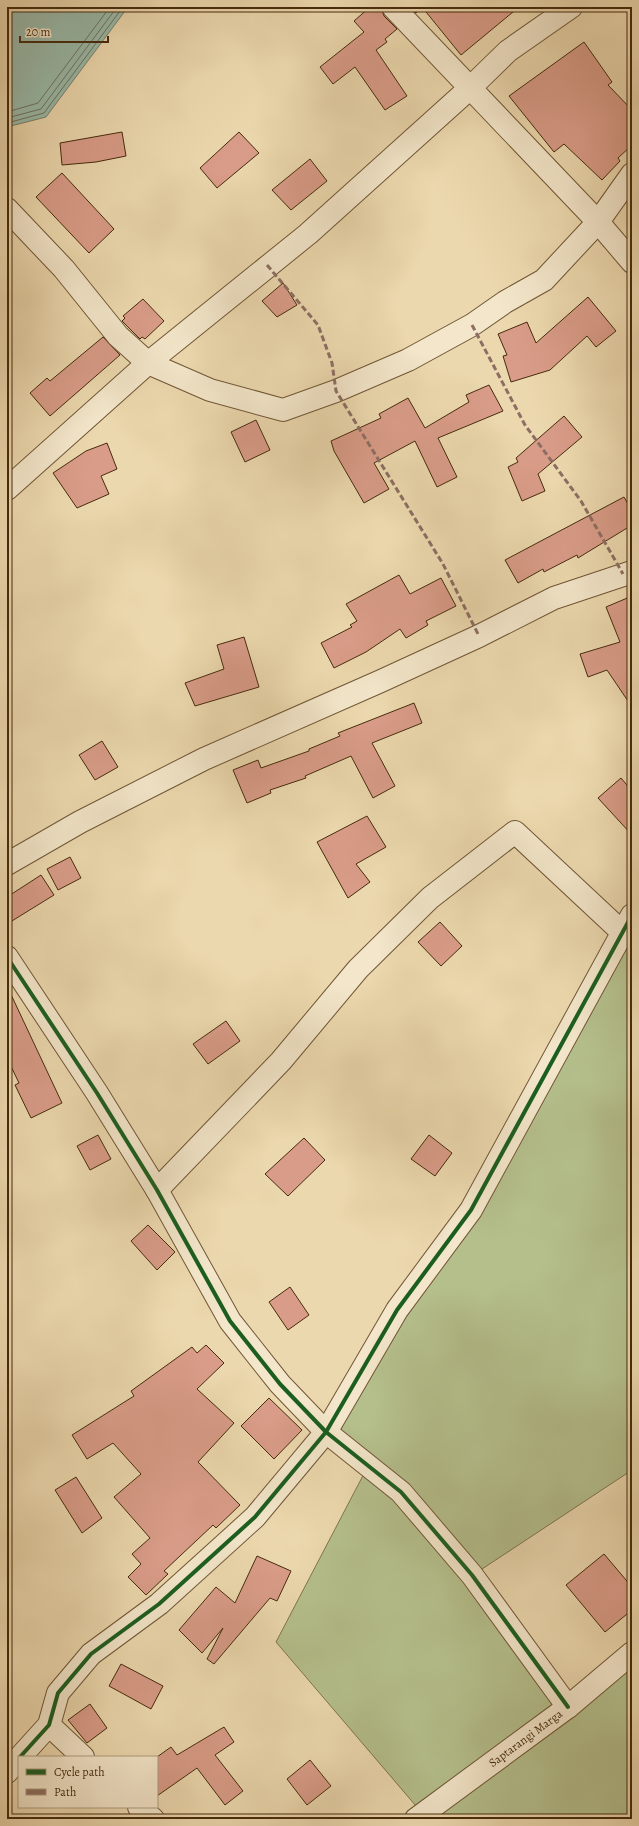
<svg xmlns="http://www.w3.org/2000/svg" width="639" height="1826" font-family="Alegreya,serif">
<rect width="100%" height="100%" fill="#ecd8ae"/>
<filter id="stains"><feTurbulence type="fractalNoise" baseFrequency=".005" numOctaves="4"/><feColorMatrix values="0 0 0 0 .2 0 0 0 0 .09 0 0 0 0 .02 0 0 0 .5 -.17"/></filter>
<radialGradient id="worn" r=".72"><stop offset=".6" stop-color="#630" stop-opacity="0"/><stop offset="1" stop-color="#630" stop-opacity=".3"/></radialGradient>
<polygon fill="#b4bf8c" stroke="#7d754c" points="632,936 632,1470 473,1575 568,1706 632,1653 632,1819 416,1819 422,1813 276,1642 368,1466 326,1432"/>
<polygon fill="#99baaa" stroke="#78816b" points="7,7 128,7 46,117 7,127"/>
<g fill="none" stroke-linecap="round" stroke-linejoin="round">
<g stroke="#70725c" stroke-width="1">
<polyline points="7,112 38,103 110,7"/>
<polyline points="7,118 41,109 117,7"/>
<polyline points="7,123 44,113 123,7"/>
</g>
</g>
<g fill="#d99c88" stroke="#462b0d">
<polygon points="370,7 381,7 384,16 397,29 385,39 387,42 376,50 407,96 385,110 355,67 333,84 320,67 364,32 354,21"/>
<polygon points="410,7 519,7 461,55 422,7 416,13"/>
<polygon points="584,42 612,82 608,85 632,110 632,145 618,158 620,161 602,180 564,144 554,152 509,96"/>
<polygon points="122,132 126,156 96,162 62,165 60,143"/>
<polygon points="239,132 259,153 217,188 200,168"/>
<polygon points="310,159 327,181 291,210 272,190"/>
<polygon points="62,173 114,229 89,253 36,197"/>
<polygon points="283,283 297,305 277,317 262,301"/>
<polygon points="588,297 616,331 596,347 587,336 550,370 511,382 503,356 507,355 498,334 527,322 536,343"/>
<polygon points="143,299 164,321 145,339 142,337 140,339 122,321 125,318 123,316"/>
<polygon points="103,337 120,355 50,416 30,393 47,378 50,381"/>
<polygon points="489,385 503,411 438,438 457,477 437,487 415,441 374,463 389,489 364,503 334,451 331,441 381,418 379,414 408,398 425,428 469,402 466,395"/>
<polygon points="564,416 582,437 538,474 545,491 522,501 508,467 518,462 516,458"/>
<polygon points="256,420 270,450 245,462 231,432"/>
<polygon points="107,443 117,469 101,476 109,494 77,508 53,473 86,451"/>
<polygon points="624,497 632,511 632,525 578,558 577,555 544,572 543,569 518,583 505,560"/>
<polygon points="399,575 410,594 441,578 456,606 426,621 428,625 406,638 400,629 366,652 334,668 321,643 352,627 350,625 357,621 346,604"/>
<polygon points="632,596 632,707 607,670 588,677 580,654 620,642 606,607"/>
<polygon points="244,637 259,687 195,706 185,683 224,669 217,645"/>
<polygon points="414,703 422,723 372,743 395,786 373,798 351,756 305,776 306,778 270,790 271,793 247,803 233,770 258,760 261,768 309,751 309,749 340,736 338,733"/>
<polygon points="102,741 118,767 95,780 79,755"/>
<polygon points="621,778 632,791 632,835 598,798"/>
<polygon points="367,816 386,847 356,864 370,882 348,898 317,842"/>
<polygon points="70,857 81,878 58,890 47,869"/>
<polygon points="41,875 54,895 7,924 7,897"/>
<polygon points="440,922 462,946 441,966 418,942"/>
<polygon points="7,986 62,1103 31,1118 15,1085 19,1083 7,1058"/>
<polygon points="226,1021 240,1041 208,1064 193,1044"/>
<polygon points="98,1135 111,1159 90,1170 77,1146"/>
<polygon points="429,1135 452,1153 435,1176 411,1159"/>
<polygon points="304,1138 325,1160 288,1196 265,1174"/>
<polygon points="148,1225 175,1252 157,1270 131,1241"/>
<polygon points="290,1287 309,1315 288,1330 269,1302"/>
<polygon points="206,1345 224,1363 197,1389 234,1423 198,1462 240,1505 216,1528 213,1525 164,1571 168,1574 146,1595 128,1577 141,1564 132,1554 150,1538 114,1497 141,1474 113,1443 87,1459 72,1435 134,1396 131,1391 192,1347 197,1353"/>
<polygon points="269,1398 302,1430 274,1459 241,1426"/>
<polygon points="76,1477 102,1518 82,1533 55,1490"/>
<polygon points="604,1554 632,1587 632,1610 605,1632 566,1585"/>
<polygon points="257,1556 291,1571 277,1601 270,1598 214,1664 207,1659 223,1628 202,1653 179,1630 216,1587 235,1603"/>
<polygon points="121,1664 163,1686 151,1709 109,1686"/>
<polygon points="90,1704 107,1728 87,1743 68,1720"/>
<polygon points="224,1727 234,1742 215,1755 243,1791 225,1805 197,1768 157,1796 157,1757 171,1747 177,1755"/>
<polygon points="310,1760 331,1786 307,1805 287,1779"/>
</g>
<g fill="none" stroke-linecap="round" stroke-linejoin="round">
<g stroke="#705635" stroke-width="24">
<g id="street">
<polyline points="393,7 598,222 632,262"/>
<polyline points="7,209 64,269 118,336 148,363 210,390 283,410 336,391 408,360 472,325 505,302 544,280 598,222 632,174"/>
<polyline points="7,489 148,363 308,234 469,89 508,51 571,7"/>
<polyline points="7,864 80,822 204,759 381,681 479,636 554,598 632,572"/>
<polyline points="7,957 97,1093 157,1190 230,1321 280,1384 326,1432 401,1492 472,1575 568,1707"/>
<polyline points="157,1190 281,1061 358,969 430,898 515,832 622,932"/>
<polyline points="49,1725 83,1757"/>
<polyline points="20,1757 49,1725 58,1693 91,1654 159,1604 255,1517 326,1432 397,1310 471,1210 632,915"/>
<polyline points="7,1772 19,1758"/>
<polyline points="139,1807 153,1819"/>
<path id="s1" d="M416,1819L568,1707L632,1653"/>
</g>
</g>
<use href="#street" stroke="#f3e6ca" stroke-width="22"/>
<g stroke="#8d6e63" stroke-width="3" stroke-dasharray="6 3" stroke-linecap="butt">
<polyline points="267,265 318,325 332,363 336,391 443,564 479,636"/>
<polyline points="472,325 525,425 581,501 623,574"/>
</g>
<g stroke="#f3e6ca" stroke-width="6">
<g id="cycleway">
<polyline points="7,957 97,1093 157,1190 230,1321 280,1384 326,1432 401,1492 472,1575 568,1707"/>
<polyline points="20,1757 49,1725 58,1693 91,1654 159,1604 255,1517 326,1432 397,1310 471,1210 632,915"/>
</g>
</g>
<use href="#cycleway" stroke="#1b5e20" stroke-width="4"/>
</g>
<g text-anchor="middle" stroke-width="3" stroke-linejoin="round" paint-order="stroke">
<g font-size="12" fill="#462b0d" stroke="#f3e6ca">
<text dy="4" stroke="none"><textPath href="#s1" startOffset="136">Saptarangi Marga</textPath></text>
</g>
</g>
<rect width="639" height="1826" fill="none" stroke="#ecd8ae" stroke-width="24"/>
<rect x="8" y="8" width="623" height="1810" fill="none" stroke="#462b0d" stroke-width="2"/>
<rect x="12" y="12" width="615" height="1802" fill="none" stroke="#462b0d"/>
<rect x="18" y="1756" width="140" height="52" fill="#f3e6ca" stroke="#ae9b7e"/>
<rect x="26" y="1769" width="20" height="6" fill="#1b5e20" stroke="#ae9b7e"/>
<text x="54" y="1776" font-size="12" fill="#462b0d">Cycle path</text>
<rect x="26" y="1789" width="20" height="6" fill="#8d6e63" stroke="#ae9b7e"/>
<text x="54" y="1796" font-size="12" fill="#462b0d">Path</text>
<path d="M20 36v6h88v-6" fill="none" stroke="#462b0d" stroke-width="2"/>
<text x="26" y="36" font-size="12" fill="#462b0d" stroke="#f3e6ca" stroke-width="3" paint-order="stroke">20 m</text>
<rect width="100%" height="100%" filter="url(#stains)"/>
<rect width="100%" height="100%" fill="url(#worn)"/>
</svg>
